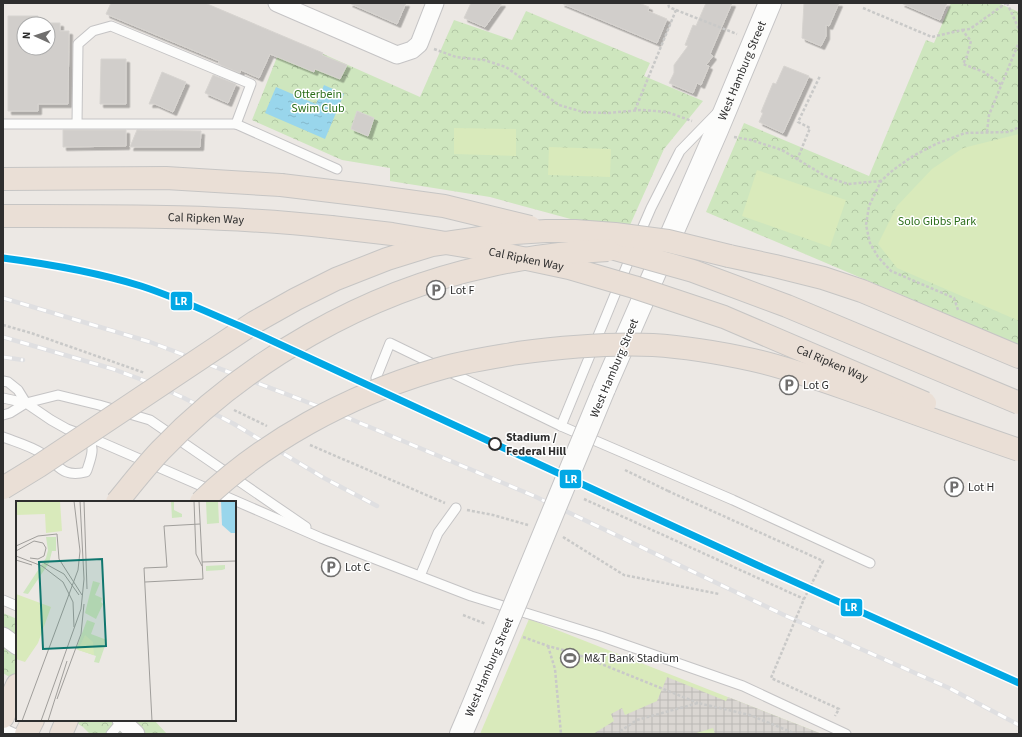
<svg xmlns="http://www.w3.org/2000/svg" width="1022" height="737" font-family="'Source Sans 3',sans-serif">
<defs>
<pattern id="forest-crowns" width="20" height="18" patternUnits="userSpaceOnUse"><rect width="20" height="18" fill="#cee6be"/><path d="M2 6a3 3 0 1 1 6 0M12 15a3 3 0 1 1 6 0" fill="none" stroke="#b1c6a4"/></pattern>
<pattern id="plaza-grid" width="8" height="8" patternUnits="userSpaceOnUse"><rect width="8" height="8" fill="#dad6d2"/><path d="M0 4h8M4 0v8" fill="none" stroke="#bbb8b5"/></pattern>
<pattern id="water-ripples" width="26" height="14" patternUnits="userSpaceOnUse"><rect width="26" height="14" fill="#99d6ec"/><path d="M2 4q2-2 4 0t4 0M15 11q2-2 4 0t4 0" fill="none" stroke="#84b8cb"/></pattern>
<filter id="shadow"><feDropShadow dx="3.5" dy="3.5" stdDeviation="0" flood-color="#0004"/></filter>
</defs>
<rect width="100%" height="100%" fill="#ece8e4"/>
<g fill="url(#forest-crowns)">
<polygon points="951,3 998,3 1019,12 1019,345 706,212 744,123 869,176 926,40 934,43"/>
<polygon points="526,11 650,63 644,76 703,101 664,149 626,234 490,197 390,181 390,168 342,160 252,120 285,37 420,97 454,20 512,40"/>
<polygon points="3,613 17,619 17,682 3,673"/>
<polygon points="72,720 154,720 167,734 90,734 83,727"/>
</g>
<g fill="#d9eabb">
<polygon points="454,128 516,129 516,156 454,154"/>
<polygon points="1019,134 1019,321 897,268 878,244 897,206 932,169 963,148"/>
<polygon points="549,147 611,149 610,177 548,175"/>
<polygon points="757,170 846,200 830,247 742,216"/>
<polygon points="529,619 822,734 480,734"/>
</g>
<polygon fill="url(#plaza-grid)" points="667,677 726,701 728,697 822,734 715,734 713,728 693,734 593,734 614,721 611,714 622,708 625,715 657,701"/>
<polygon fill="url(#water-ripples)" points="324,85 344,94 325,139 265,113 276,87 316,104"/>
<g fill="#d1cecb" stroke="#d7d4d0" fill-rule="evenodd" filter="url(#shadow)">
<polygon points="111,3 205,3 323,53 322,55 347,65 340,79 315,69 314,72 270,54 259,78 241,70 240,73 218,64 219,61 106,14"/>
<polygon points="349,3 406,3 397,24"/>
<polygon points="471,3 502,3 485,27 464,18"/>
<polygon points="561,3 639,3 649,7 648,11 667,19 657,43"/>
<polygon points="706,3 732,3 710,54 713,56 706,65 709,66 701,85 697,83 693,93 669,83 674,73 674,65 688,46 685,45 693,25 696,26"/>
<polygon points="804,3 839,3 829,26 826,25 826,36 821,46 802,38"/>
<polygon points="901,3 947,3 940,20"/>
<path d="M8,16H38V23H60V31H69L68,104H38V111H8ZM24,24H48V48H24Z"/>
<polygon points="101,59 126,59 126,104 100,104"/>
<polygon points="784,66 809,76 783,133 759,122 763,113 761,112 773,83 776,84"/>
<polygon points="162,72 186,82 173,112 155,104 149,104"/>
<polygon points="213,75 236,84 228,103 205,93"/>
<polygon points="357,111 374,118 368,136 351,129"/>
<polygon points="63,130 126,130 126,146 63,147"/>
<polygon points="137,130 201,131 200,147 130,147"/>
</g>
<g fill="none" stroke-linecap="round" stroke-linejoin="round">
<g stroke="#c5c4c5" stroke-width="11">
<g id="lane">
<polyline points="3,124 236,124 251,84 111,26 93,31 78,44 77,124"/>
<polyline points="236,124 337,169"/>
<polyline points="638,238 651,208 680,151 717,113"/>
<polyline points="376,378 390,343 561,426 733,500 870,563"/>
<polyline points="3,381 8,382 18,390 26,403 51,420 67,429 89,437 321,538 471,596 600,636 743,686 846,734"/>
<polyline points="3,398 26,403 58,395 99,405 150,420 306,527"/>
<polyline points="3,415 10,413 26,403"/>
<polyline points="561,426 632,253"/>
<path d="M3,437C16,442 31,446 43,454C59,465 62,478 86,472L87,470C91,458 95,449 89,437"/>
<polyline points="420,576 438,533 456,508"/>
<polyline points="3,600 17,606"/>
<polyline points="3,728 16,734"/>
<polyline points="111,734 123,720"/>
</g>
</g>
<g stroke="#c5c4c5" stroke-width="19">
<g id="street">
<polyline points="277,3 397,55 412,50 419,44 435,3"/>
<polyline points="3,636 17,646"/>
<polyline points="121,720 136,734"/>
</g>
</g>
<g stroke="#c5c4c5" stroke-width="24">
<g id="secondary">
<path id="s1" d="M604,389L717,130L770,3"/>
<polyline points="461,734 470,713"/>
</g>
</g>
<g stroke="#c6c5c4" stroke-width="24">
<g id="highway">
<polyline points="3,179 166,178 281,185"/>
<path id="s2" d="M3,216C113,216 222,215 331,227"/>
<polyline points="729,256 775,266 823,278 862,291 1019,357"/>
<polyline points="3,717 17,685"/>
<polyline points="26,734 33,720"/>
<polyline points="61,734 67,720"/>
</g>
</g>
<g stroke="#c9c9c8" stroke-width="2.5" stroke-dasharray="3 2" stroke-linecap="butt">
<polyline points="1007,3 1019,29"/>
<polyline points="863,8 932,37 962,30 971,41 967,56 963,64 984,72 1002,85"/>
<polyline points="676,10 737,34"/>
<polyline points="962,30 970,29 1006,3"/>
<polyline points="434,49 456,57 484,60 506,67 559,105 583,112 607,113 642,110 667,112 692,121"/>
<polyline points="635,110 676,10 669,7 668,3"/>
<polyline points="987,132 989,115 1019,42"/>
<polyline points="734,137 751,140 782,150 827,177 848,184 881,181"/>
<polyline points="797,160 810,128 798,122 820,76"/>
<polyline points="958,310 954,298 891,271 878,257 870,243 866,225 869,206 881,181 893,170 913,156 936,144 965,133 1009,132 1019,127"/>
<polyline points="3,325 31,333 145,373"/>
<polyline points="234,410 267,426"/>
<polyline points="310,445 445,503"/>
<polyline points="504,451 512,435"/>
<polyline points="625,470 668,491"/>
<polyline points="584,499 804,599"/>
<polyline points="467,510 493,515 528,525"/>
<polyline points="563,537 624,575 719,594"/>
<polyline points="463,615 486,624"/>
<polyline points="523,637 548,646 574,653 698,703"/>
<polyline points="548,646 555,669 561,734"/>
<polyline points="616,734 637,720 698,703 750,715 796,734"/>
</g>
<use href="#lane" stroke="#fcfcfb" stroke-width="9"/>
<use href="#street" stroke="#fcfcfb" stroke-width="17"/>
<use href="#secondary" stroke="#fcfcfb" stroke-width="22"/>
<use href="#highway" stroke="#eadfd6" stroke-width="22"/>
<g stroke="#dfdfe1" stroke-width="4.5">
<g id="rail">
<polyline points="3,298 150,342 341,415 534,496 784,615 949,688 1019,725"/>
<polyline points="3,337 113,369 148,382 184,398 234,424 324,478 377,506"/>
<polyline points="3,357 23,360"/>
</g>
</g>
<use href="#rail" stroke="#fff" stroke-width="3" stroke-dasharray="9" stroke-linecap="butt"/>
<g stroke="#c5c4c5" stroke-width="24" stroke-linecap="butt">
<polyline id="secondary-bridge" points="470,713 604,389"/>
</g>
<g stroke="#c6c5c4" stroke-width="24" stroke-linecap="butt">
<g id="highway-bridge">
<polyline points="281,185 364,195 444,206 530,227"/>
<path id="s3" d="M331,227L392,234L470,247L569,268L634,287L724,317L925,403"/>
<polyline points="590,242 693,271 787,306 1019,403"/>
<polyline points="3,488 39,466 255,322 296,299 336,279 387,259 432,245 515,233 546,231 575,231 615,234 668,241 729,256"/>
<path d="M117,502C131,485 145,467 160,451C246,361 366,292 488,266C527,257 568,252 608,250"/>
<path d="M201,502C264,441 348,396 432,371C460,362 489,358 518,353C563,347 608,343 653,345C686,347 721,353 753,360C793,369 832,384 870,397C920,415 969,433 1019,450"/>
</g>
</g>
<polyline stroke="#c9c9c8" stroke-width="2.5" stroke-dasharray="3 2" stroke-linecap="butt" points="668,491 823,561 804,599 771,678 839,709 835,716"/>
<use href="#secondary-bridge" stroke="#fcfcfb" stroke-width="22"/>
<use href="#highway-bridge" stroke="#eadfd6" stroke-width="22"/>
<g stroke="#fff" stroke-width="10">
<path id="rail-1" d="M3,258C49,264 96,272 141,286C175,297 207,312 240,326L757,565L1019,683"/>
</g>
<use href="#rail-1" stroke="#02a8e5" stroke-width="7"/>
</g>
<defs>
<g id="parking-ring" transform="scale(1)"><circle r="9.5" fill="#fff" stroke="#706f6e" stroke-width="1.5"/><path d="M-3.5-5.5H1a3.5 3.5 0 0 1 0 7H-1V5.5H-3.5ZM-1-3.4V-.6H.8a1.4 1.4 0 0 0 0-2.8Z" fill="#706f6e"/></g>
<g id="stadium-ring" transform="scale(1)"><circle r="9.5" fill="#fff" stroke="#706f6e" stroke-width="1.5"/><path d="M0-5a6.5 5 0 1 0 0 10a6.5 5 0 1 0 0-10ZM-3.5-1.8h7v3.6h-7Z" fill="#706f6e"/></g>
</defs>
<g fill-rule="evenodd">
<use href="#parking-ring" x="436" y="290"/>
<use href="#parking-ring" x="789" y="385"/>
<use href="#parking-ring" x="954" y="487"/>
<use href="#parking-ring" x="331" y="567"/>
<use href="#stadium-ring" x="570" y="658"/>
</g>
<circle fill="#fff" stroke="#2e2e2e" stroke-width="2" cx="495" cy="444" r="6"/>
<g text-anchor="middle" stroke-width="3" stroke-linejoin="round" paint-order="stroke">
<g font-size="12" fill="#2e2e2e" stroke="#fff">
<text dy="4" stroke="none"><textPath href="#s1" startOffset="347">West Hamburg Street</textPath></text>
<text dy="4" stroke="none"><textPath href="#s2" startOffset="203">Cal Ripken Way</textPath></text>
<text dy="4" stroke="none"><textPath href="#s3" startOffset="198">Cal Ripken Way</textPath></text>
<text dy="4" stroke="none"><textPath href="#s3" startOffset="522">Cal Ripken Way</textPath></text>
<text transform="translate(614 368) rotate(-67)" y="4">West Hamburg Street</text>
<text transform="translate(489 667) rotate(-67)" y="4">West Hamburg Street</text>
</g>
<g font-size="12" fill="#2c6e1b" stroke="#fff">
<text x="318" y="98">Otterbein<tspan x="318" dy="14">Swim Club</tspan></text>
<text x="937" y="225">Solo Gibbs Park</text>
</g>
<g font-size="12" fill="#2e2e2e" stroke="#fff" text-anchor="start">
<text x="450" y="294">Lot F</text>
<text x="803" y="389">Lot G</text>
<text x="968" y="491">Lot H</text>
<text x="345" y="571">Lot C</text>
<text x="584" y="662">M&amp;T Bank Stadium</text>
</g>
<g font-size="12" font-weight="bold" fill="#2e2e2e" stroke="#fff" text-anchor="start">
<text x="506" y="441">Stadium /<tspan x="506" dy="14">Federal Hill</tspan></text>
</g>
</g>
<g transform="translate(16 501)">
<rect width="220" height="220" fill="#ece8e4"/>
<path d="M190,0H202L203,22L191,23ZM30,36H40V50H36L33,62L12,93L7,92L30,57L32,49ZM209,64V68L206,69L190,70V65ZM77,80L84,82L79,94L86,97L85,101L87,103L80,118L69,112ZM71,119L79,122L75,133L91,139L83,162L78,161L80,155L60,148Z" fill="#cee6be"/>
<path d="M155,0H158V9L166,13V16L156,17Z" fill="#cee6be"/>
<path d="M0,0H44L46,30L30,32L29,13L0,14ZM0,93L35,106L22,142L9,161L0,158ZM69,134L77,141L78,154L62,149Z" fill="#d9eabb"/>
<path d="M205,0H220V32H215L206,24Z" fill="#99d6ec"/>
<path fill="none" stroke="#a09e9b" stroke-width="1" d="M68,0L71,88M178,0L180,53L186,65M41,33L43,58L66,94M0,45L22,35L41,33M0,50L18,40L27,42L30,47L28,55L22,58L14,57M0,55L26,65L47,81L57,101L58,126M0,59L16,64M186,61L220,60M28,62L48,73L63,94M129,81L187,78L183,0M41,198L65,133L68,103M6,220L62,69L64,50L58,0M25,220L65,108L68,78L64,0M32,220L51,160M136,220L128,67L151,66L148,25L184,23"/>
<path fill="#0f766e" fill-opacity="0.15" stroke="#0f766e" stroke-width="2" d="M86,58L90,145L27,148L23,61Z"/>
<rect width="220" height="220" fill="none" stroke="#2e2e2e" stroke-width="2"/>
</g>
<g stroke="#fff" stroke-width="1.5">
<rect x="170" y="291" width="23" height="20" rx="4" fill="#02a8e5"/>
<rect x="559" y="469" width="23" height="20" rx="4" fill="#02a8e5"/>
<rect x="840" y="598" width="23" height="19" rx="4" fill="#02a8e5"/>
</g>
<g font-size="11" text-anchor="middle" font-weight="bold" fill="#fff">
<text x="181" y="305">LR</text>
<text x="571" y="483">LR</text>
<text x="851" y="611">LR</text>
</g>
<rect width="1022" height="737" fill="none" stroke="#2e2e2e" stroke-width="8"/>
<g transform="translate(36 36) rotate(273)"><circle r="19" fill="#ffffff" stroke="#ababab"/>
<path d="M0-3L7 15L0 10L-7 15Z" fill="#706f6e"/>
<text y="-6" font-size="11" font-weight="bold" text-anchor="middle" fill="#2e2e2e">N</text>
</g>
</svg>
